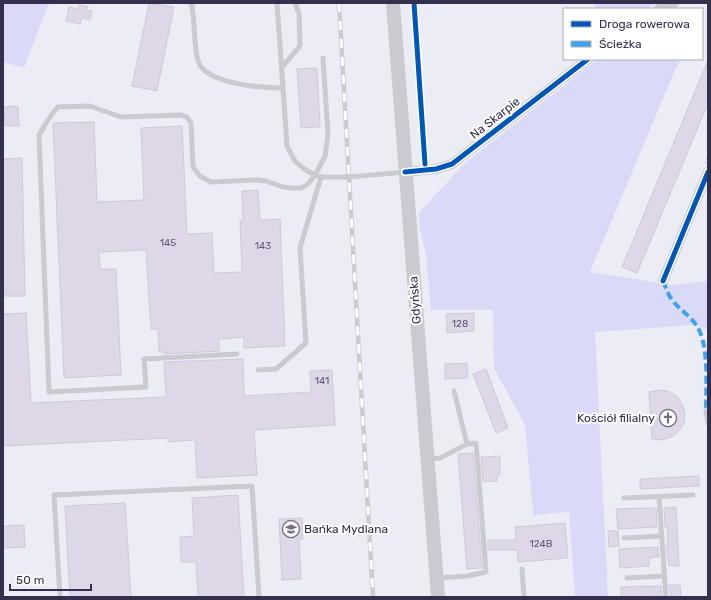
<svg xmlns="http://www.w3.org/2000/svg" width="711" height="600" font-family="Rubik,sans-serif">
<rect width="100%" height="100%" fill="#ececf4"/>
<g fill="#dad9f7">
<polygon points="3,3 49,3 24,68 3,62"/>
<polygon points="594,3 657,3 646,9 596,9"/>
<polygon points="598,59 683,59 678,63 590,272 672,285 708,281 708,330 694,325 595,332 608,597 575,597 569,512 534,515 533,511 525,425 494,368 493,310 431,310 426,254 420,229 419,213 464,164"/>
</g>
<g fill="#ded7e8" stroke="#d0c9da">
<polygon points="149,3 174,7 157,91 132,86"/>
<polygon points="79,5 88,7 87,10 92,11 90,20 82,18 80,24 66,21 69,7 78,9"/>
<polygon points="708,60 708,109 706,108 637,273 622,267"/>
<polygon points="317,68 320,127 301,128 297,69"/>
<polygon points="18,106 19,126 5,126 4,107"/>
<polygon points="94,122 97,202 144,200 141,128 182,126 187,234 212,233 214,273 242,272 240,220 243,220 242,191 258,190 260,220 280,219 285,346 244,348 244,337 219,339 219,351 164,354 164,352 159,352 158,329 151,329 146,250 99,252 100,269 116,269 121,375 64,378 53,123"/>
<polygon points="22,158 25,296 3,296 3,159"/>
<polygon points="26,313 31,403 166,397 164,362 243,359 244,396 311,392 310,371 332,370 335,425 254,430 257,475 197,478 195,440 168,442 168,438 3,446 3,314"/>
<polygon points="474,313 474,331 447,333 446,314"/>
<polygon points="467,363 468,378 445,379 445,364"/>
<polygon points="486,369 508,428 496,433 473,374"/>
<polygon points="659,390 668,391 677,396 682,404 685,413 684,422 679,431 672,437 662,440 652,439 649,392"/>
<polygon points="473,453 482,568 467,569 458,454"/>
<polygon points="500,456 500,475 497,475 497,481 483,482 481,457"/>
<polygon points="699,476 699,486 640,489 640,479"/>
<polygon points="238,495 244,597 198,597 196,562 181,562 180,537 194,536 192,498"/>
<polygon points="125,503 131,597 70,597 65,506"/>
<polygon points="676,507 679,566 669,566 666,546 668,546 667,527 665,527 664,508"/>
<polygon points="651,508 656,508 657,527 618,529 616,509"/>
<polygon points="302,518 303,539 299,539 301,579 282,580 279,519"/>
<polygon points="565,523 568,558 518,562 517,550 488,550 488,540 516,540 515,527"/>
<polygon points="24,525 25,547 3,548 3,526"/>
<polygon points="608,531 618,531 619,546 609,547"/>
<polygon points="658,547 659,557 649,558 649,566 620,568 619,549"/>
<polygon points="669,585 680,585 681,597 671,597"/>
<polygon points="661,586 662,596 621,597 621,587"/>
</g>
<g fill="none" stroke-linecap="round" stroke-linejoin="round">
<polyline stroke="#cbcad1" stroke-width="2" stroke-dasharray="1 3" stroke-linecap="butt" points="705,163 708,155"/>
<g stroke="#cbcad1" stroke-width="5">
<path d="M190,3L192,6L193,14C195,29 194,46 198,61C205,84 262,88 283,88L287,146L295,161L304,169L315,175L321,177H349L405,172"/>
<polyline points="277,3 283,88"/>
<polyline points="282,67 300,46 299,13 295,3"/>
<path d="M237,354L144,359L146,387L49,392L39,135C45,125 50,115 58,107L90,106L121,117L181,115L187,117L191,123L193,167L200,176L211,182L256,180L266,181L283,187L292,188H302L309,183L315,175L325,156L328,134L323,58"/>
<polyline points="258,370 276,369 306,343 300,248 321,177"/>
<polyline points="706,411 708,423"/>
<polyline points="429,459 440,458 467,444 454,391"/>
<polyline points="659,497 666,597"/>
<polyline points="624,498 693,495"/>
<polyline points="624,538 662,536"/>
<polyline points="522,569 524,597"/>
<polyline points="438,578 467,576 486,572 476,443 467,444"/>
<polyline points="627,578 664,576"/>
<polyline points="60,597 54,495 252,486 259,597"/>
</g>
<g stroke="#cbcad1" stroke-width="10">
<polyline points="659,9 674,3"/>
<polyline points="405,172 436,169 452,164 588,59"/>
<polyline points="663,281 708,172"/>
</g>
<polyline stroke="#cbcad1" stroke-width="14" points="393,3 438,597"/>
<g stroke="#cccbcf" stroke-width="4.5">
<polyline id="rail" points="339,3 373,597"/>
</g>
<use href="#rail" stroke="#fff" stroke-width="3" stroke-dasharray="9" stroke-linecap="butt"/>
<path stroke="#3ea3ed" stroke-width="4" stroke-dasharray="8 4" stroke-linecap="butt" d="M663,281C666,288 668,295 673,301C680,310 692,317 698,328C709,347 706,388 706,411"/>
<g stroke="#fff" stroke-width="8">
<g id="cycleway">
<polyline points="414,3 425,164"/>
<polyline points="405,172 436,169 452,164 588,59"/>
<polyline points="663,281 708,172"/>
</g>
</g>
<use href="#cycleway" stroke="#0057b8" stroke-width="5"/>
</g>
<defs>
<g id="church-ring" transform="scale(0.9)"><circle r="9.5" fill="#fff" stroke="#747187" stroke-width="1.5"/><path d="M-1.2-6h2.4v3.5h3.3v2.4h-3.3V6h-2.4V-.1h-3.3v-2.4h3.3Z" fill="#747187"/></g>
<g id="school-ring" transform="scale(0.9)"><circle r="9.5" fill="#fff" stroke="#747187" stroke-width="1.5"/><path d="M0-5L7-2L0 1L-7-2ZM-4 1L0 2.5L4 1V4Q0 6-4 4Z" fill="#747187"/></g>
</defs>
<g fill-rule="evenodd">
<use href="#church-ring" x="668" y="418"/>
<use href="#school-ring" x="291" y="529"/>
</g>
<g text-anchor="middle" stroke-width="4" stroke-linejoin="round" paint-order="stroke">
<g font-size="10" fill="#5e5a74">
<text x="168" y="246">145</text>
<text x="263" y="249">143</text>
<text x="460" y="327">128</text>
<text x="322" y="384">141</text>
<text x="541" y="547">124B</text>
</g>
<g font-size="12" fill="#332f4d" stroke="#fff">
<text transform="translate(495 118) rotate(-38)" y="4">Na Skarpie</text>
<text transform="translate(415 300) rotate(-94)" y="4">Gdyńska</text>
</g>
<g font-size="12" fill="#332f4d" stroke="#fff" text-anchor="end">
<text x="655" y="422">Kościół filialny</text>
<text x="304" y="533" text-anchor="start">Bańka Mydlana</text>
</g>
</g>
<rect width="711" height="600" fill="none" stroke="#332f4d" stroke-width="8"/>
<rect x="563" y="8" width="140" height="52" fill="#ffffff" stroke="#adacb8"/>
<rect x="571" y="21" width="20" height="6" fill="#0057b8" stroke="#adacb8"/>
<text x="599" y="28" font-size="12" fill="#332f4d">Droga rowerowa</text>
<rect x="571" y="41" width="20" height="6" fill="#3ea3ed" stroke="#adacb8"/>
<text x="599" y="48" font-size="12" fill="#332f4d">Ścieżka</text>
<path d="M10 584v6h81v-6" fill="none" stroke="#332f4d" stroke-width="2"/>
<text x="16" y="584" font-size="12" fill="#332f4d" stroke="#ffffff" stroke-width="3" paint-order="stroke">50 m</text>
</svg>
